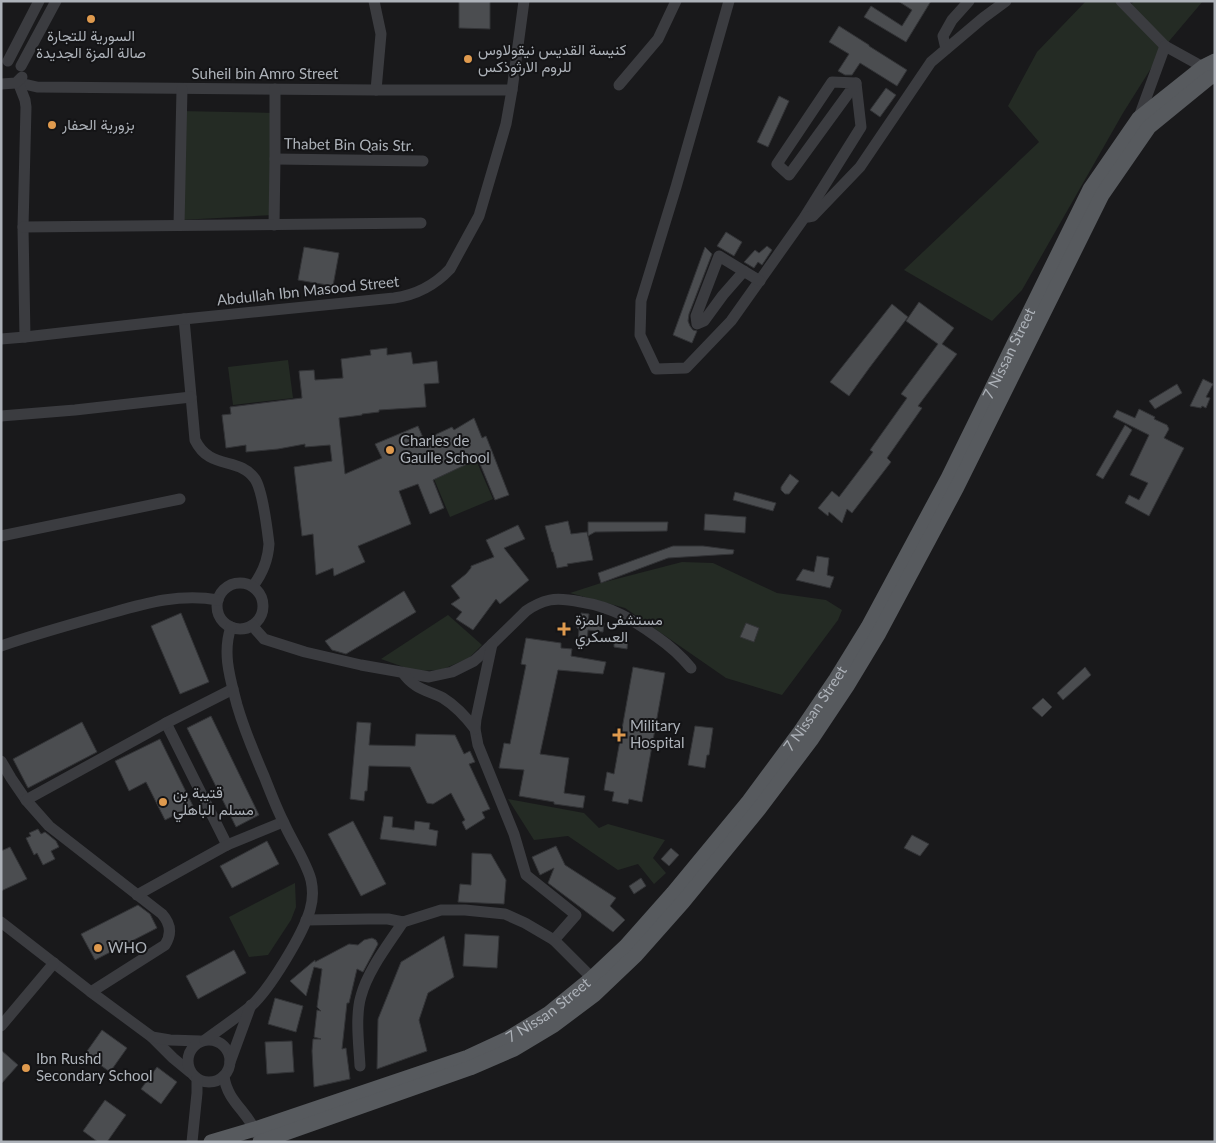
<svg xmlns="http://www.w3.org/2000/svg" width="1216" height="1143" font-family="Lato,Vazirmatn,sans-serif">
<rect width="100%" height="100%" fill="#19191b"/>
<g fill="#242b24">
<polygon points="1086,1 1121,1 1127,7 1135,1 1203,1 1165,46 1123,113 1022,290 992,321 904,270 1039,142 1008,106 1037,52"/>
<polygon points="179,111 275,113 273,215 180,220"/>
<polygon points="288,360 293,398 233,405 228,367"/>
<polygon points="476,460 493,499 450,517 434,479"/>
<polygon points="682,562 713,563 777,593 826,600 842,610 838,620 782,695 726,678 625,608 570,593 601,583"/>
<polygon points="448,615 482,645 469,658 441,670 415,671 381,659"/>
<polygon points="508,799 584,813 599,828 608,824 665,840 653,858 666,873 654,884 638,864 618,870 568,836 534,840"/>
<polygon points="295,883 296,907 291,920 268,955 249,957 229,917"/>
</g>
<g fill="#4b4d50" stroke="#333437">
<polygon points="459,1 490,1 490,29 459,28"/>
<polygon points="898,1 931,1 906,42 864,17 871,6 902,26 912,10"/>
<polygon points="839,26 869,45 869,46 907,70 897,86 860,63 852,75 845,75 838,71 849,54 829,42"/>
<polygon points="886,88 896,95 880,117 870,110"/>
<polygon points="779,96 789,101 768,147 757,142"/>
<polygon points="726,232 742,242 734,256 717,246"/>
<polygon points="767,246 772,250 762,265 758,262 754,268 744,262 755,250 759,253"/>
<polygon points="304,247 339,253 333,286 298,280"/>
<polygon points="705,247 712,254 689,314 688,321 690,326 693,330 697,331 692,343 673,335"/>
<polygon points="919,302 954,328 942,344 957,354 918,406 922,408 887,458 891,462 852,513 847,509 842,523 829,512 828,516 818,508 832,491 839,497 873,452 870,450 907,398 901,394 938,344 906,321"/>
<polygon points="892,304 908,317 870,367 849,396 830,382"/>
<polygon points="387,348 387,355 411,352 413,364 437,361 439,383 424,384 426,407 379,410 379,412 362,414 362,415 339,418 345,474 382,458 375,444 418,426 424,440 452,427 454,430 474,418 482,438 486,436 509,495 495,500 478,459 433,480 444,508 430,514 418,484 399,491 411,524 358,546 365,562 334,576 333,568 316,575 313,534 302,536 294,467 332,461 330,445 305,447 305,444 278,449 246,452 246,445 226,448 222,415 231,414 230,407 302,398 299,371 314,370 315,380 343,378 341,359 371,355 370,350"/>
<polygon points="1203,379 1213,384 1206,397 1210,398 1206,408 1202,406 1201,408 1190,406"/>
<polygon points="1177,384 1182,393 1155,409 1149,401"/>
<polygon points="1139,409 1155,417 1154,419 1167,425 1169,429 1164,438 1184,448 1149,516 1125,503 1129,495 1139,500 1148,483 1130,475 1149,435 1113,417 1117,410 1135,418"/>
<polygon points="1125,425 1132,430 1103,479 1096,475"/>
<polygon points="790,474 799,481 789,494 785,494 781,490 781,487"/>
<polygon points="735,492 776,503 773,511 733,500"/>
<polygon points="705,514 746,517 745,533 704,530"/>
<polygon points="568,521 571,534 587,532 593,560 567,564 568,566 557,568 553,552 552,552 545,526"/>
<polygon points="588,522 668,522 667,531 595,532 588,536"/>
<polygon points="518,525 525,539 504,548 529,580 500,604 496,599 473,630 456,619 462,612 451,604 460,598 451,586 466,574 471,568 471,566 494,557 486,540"/>
<polygon points="673,546 703,546 734,550 733,554 668,558 601,583 598,573"/>
<polygon points="817,556 829,558 827,575 834,577 830,588 796,580 803,569 814,572"/>
<polygon points="404,591 416,612 346,654 332,650 325,641"/>
<polygon points="181,613 209,682 180,694 151,626"/>
<polygon points="581,613 589,614 588,621 604,623 603,632 588,630 587,644 578,643 579,629 577,628 578,620 581,620"/>
<polygon points="746,623 759,628 754,642 740,637"/>
<polygon points="614,636 628,638 627,649 614,647"/>
<polygon points="526,638 561,643 561,648 572,649 571,656 606,662 603,674 558,670 540,754 569,758 564,793 585,796 583,808 554,804 554,802 519,796 524,770 499,768 504,743 510,744 526,665 521,664"/>
<polygon points="633,667 665,673 642,802 629,799 628,804 612,801 614,792 604,790 607,772 614,774"/>
<polygon points="1085,667 1091,675 1063,700 1057,693"/>
<polygon points="1043,698 1052,707 1042,717 1032,708"/>
<polygon points="211,716 259,815 236,827 187,728"/>
<polygon points="82,722 97,752 28,788 13,759"/>
<polygon points="357,722 371,723 369,745 415,746 416,734 455,735 464,754 470,751 475,762 469,764 490,809 482,812 485,818 466,830 462,822 465,820 451,793 433,804 427,803 410,767 369,766 367,791 365,791 364,801 350,799"/>
<polygon points="695,726 713,728 709,755 707,755 705,768 688,765"/>
<polygon points="160,739 193,806 165,820 146,782 129,791 115,761"/>
<polygon points="384,816 393,817 392,827 414,830 415,821 430,823 429,829 438,831 436,846 380,839"/>
<polygon points="353,821 386,884 361,896 328,834"/>
<polygon points="38,829 41,834 45,832 56,841 59,847 51,851 55,859 43,865 37,853 34,855 26,838 31,836 29,833"/>
<polygon points="912,835 929,844 920,856 904,848"/>
<polygon points="267,841 279,864 232,888 220,866"/>
<polygon points="556,846 565,865 616,898 610,906 625,920 613,932 548,883 554,868 540,875 532,857"/>
<polygon points="10,847 27,879 1,891 1,851"/>
<polygon points="671,848 679,855 669,866 661,859"/>
<polygon points="472,853 491,854 506,880 504,904 458,902 460,884 471,885"/>
<polygon points="641,878 646,886 634,894 629,886"/>
<polygon points="138,905 150,914 157,928 95,960 81,934"/>
<polygon points="465,934 499,936 497,968 463,966"/>
<polygon points="444,936 454,977 428,993 419,1020 427,1051 377,1069 378,1019 401,962"/>
<polygon points="372,938 376,940 378,944 363,972 357,969 349,1003 347,1003 342,1049 346,1048 350,1079 314,1087 312,1051 313,1039 321,1039 314,1037 317,1010 321,1011 317,1007 322,969 314,967 306,996 290,981 315,960 315,962 349,944 358,945 364,940"/>
<polygon points="234,950 246,973 198,999 186,976"/>
<polygon points="275,998 303,1006 296,1032 268,1024"/>
<polygon points="102,1030 127,1048 110,1072 85,1054"/>
<polygon points="292,1041 294,1072 267,1074 265,1042"/>
<polygon points="1,1050 18,1065 1,1084"/>
<polygon points="157,1067 177,1082 161,1104 141,1089"/>
<polygon points="105,1100 126,1115 107,1142 98,1142 83,1131"/>
</g>
<g fill="none" stroke-linecap="round" stroke-linejoin="round">
<g stroke="#3b3c40" stroke-width="11">
<polyline points="374,1 381,34 376,90"/>
<polyline points="729,1 676,187 641,301 640,335 656,369 686,368 731,321 804,218 861,127 856,83"/>
<polyline points="1121,1 1165,46 1203,67"/>
<polyline points="946,49 943,36 952,20 969,1"/>
<polyline points="8,61 39,1"/>
<polyline points="21,66 56,1"/>
<polyline points="20,80 24,84 37,87 376,90 512,90"/>
<polyline points="18,82 25,100 26,107 23,227 25,337"/>
<polygon points="832,82 856,83 789,175 777,164"/>
<polyline points="1,84 16,83 22,77"/>
<polyline points="619,85 658,39 676,1"/>
<polyline points="1139,117 1165,46"/>
<polyline points="275,159 423,161"/>
<polyline points="808,217 813,216 860,167 931,62 983,18 1006,1"/>
<polyline points="179,225 182,89"/>
<polyline points="274,225 275,159 275,89"/>
<polyline points="23,227 421,223"/>
<polyline points="744,271 723,295 704,321 697,324 696,316 719,256 760,281"/>
<path d="M184,319L195,440C210,471 239,456 255,479C263,491 267,528 269,544C268,560 263,573 253,586"/>
<path d="M1,339L25,337L184,319L394,298C416,295 434,286 450,269L479,216L506,124L512,90L524,1"/>
<polyline points="1,416 75,410 191,397"/>
<polyline points="1,536 180,499"/>
<circle cx="240" cy="606" r="23"/>
<path d="M253,625L256,630L264,639L305,652L361,665L429,677L452,672L474,661L483,653L526,611C533,606 541,602 550,600C560,598 571,600 581,602C612,607 632,619 657,637C670,646 681,656 691,668"/>
<polyline points="492,644 476,719 475,729 478,745 514,834 526,875 576,915 554,940"/>
<path d="M1,646C33,635 65,626 97,617C137,606 176,592 218,600"/>
<path d="M403,673C414,689 427,690 443,698C456,706 466,717 475,729"/>
<polyline points="166,723 227,845"/>
<path d="M1,761L11,778L26,800L49,826L162,914C171,924 172,934 165,945L91,992"/>
<polyline points="26,800 166,723 233,689"/>
<polyline points="137,895 227,845 283,822"/>
<polyline points="306,920 369,919 388,919 403,922 441,910 465,910 505,914 525,923 554,940 592,978"/>
<polyline points="1,922 91,992 152,1037 173,1058 190,1072"/>
<polyline points="1,1026 54,963"/>
<polyline points="152,1037 170,1040 200,1041"/>
<circle cx="209" cy="1061" r="21"/>
<path d="M205,1040C220,1029 236,1018 251,1006C270,989 303,934 310,910C313,900 313,889 311,880C306,861 291,840 283,821C276,807 270,791 264,776C254,753 244,729 237,705C230,678 222,653 231,627"/>
<polyline points="230,1062 251,1005"/>
<path d="M360,1066C359,1046 355,1016 361,996C368,970 388,945 403,922"/>
<path d="M224,1076C227,1102 249,1112 257,1135"/>
<polyline points="192,1142 197,1093 197,1079"/>
</g>
<g stroke="#575a5e" stroke-width="15">
<path id="s1" d="M211,1142L255,1129L468,1057L509,1038L548,1014L592,978L626,946L673,893L749,801L800,732L836,679L868,627L948,478L1090,189L1139,118L1203,67L1215,61"/>
<polyline points="260,1142 470,1068 514,1049 554,1025 594,995 636,955 683,902 759,809 811,740 847,686 879,633 957,487 1102,195 1149,127 1209,78 1215,76"/>
</g>
</g>
<g fill="#df9a4e" stroke="#141416" stroke-width="2">
<circle cx="91" cy="19" r="5"/>
<circle cx="468" cy="59" r="5"/>
<circle cx="52" cy="125" r="5"/>
<circle cx="390" cy="450" r="5"/>
<path d="M561.5 621.5h5v5h5v5h-5v5h-5v-5h-5v-5h5z"/>
<path d="M616.5 727.5h5v5h5v5h-5v5h-5v-5h-5v-5h5z"/>
<circle cx="163" cy="802" r="5"/>
<circle cx="98" cy="948" r="5"/>
<circle cx="26" cy="1068" r="5"/>
</g>
<g text-anchor="middle" stroke-width="4" stroke-linejoin="round" paint-order="stroke">
<g font-size="15" fill="#adb2b9" stroke="#141416" text-anchor="start">
<text x="91" y="41" text-anchor="middle">السورية للتجارة<tspan x="91" dy="17">صالة المزة الجديدة</tspan></text>
<text x="478" y="55">كنيسة القديس نيقولاوس<tspan x="478" dy="17">للروم الارثوذكس</tspan></text>
<text x="62" y="130">بزورية الحفار</text>
<text x="400" y="446">Charles de<tspan x="400" dy="17">Gaulle School</tspan></text>
<text x="575" y="625">مستشفى المزة<tspan x="575" dy="17">العسكري</tspan></text>
<text x="630" y="731">Military<tspan x="630" dy="17">Hospital</tspan></text>
<text x="173" y="798">قتيبة بن<tspan x="173" dy="17">مسلم الباهلي</tspan></text>
<text x="108" y="953">WHO</text>
<text x="36" y="1064">Ibn Rushd<tspan x="36" dy="17">Secondary School</tspan></text>
</g>
<g font-size="15" fill="#adb2b9" stroke="#141416">
<text x="265" y="79">Suheil bin Amro Street</text>
<text transform="translate(349 145) rotate(1)" y="5">Thabet Bin Qais Str.</text>
<text transform="translate(308 291) rotate(-6)" y="5">Abdullah Ibn Masood Street</text>
<text dy="5" stroke="none"><textPath href="#s1" startOffset="1174">7 Nissan Street</textPath></text>
<text dy="5" stroke="none"><textPath href="#s1" startOffset="769">7 Nissan Street</textPath></text>
<text dy="5" stroke="none"><textPath href="#s1" startOffset="364">7 Nissan Street</textPath></text>
</g>
</g>
<rect width="1216" height="1143" fill="none" stroke="#adb2b9" stroke-width="5"/>
</svg>
